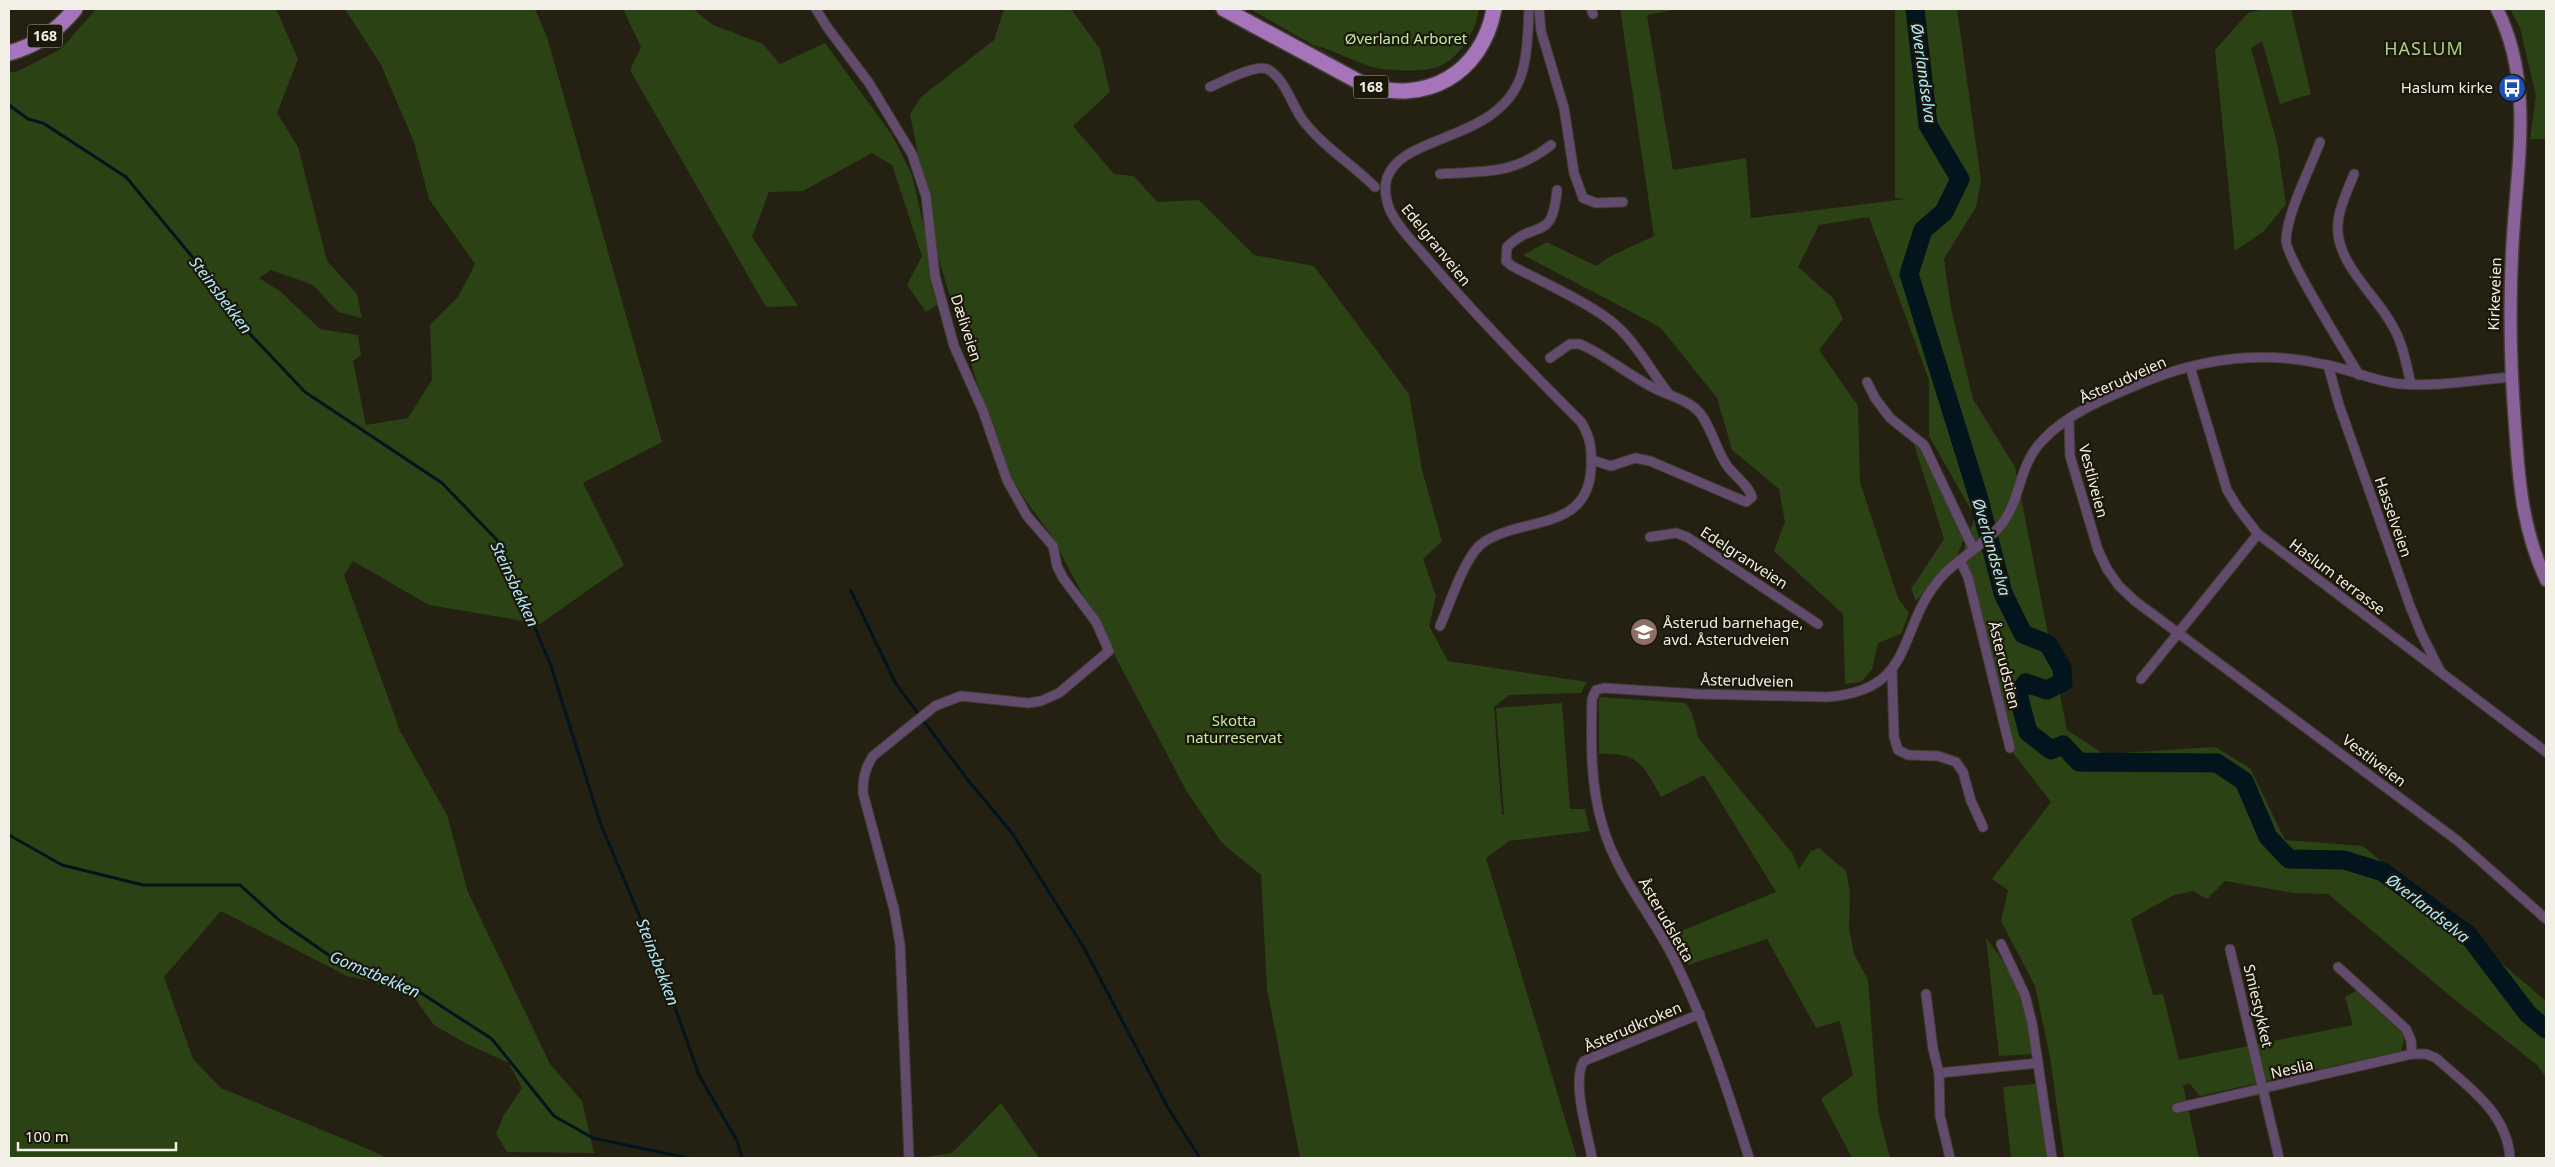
<svg xmlns="http://www.w3.org/2000/svg" width="2555" height="1167" font-family="'Noto Sans',sans-serif">
<rect width="100%" height="100%" fill="#242012"/>
<g fill="#2b4215">
<polygon points="96,9 276,9 298,59 277,113 298,147 327,261 357,294 362,318 338,312 313,285 271,270 259,278 281,292 320,329 358,335 361,355 353,361 366,425 408,418 432,380 430,325 458,297 475,264 429,199 414,142 381,65 345,9 535,9 547,37 662,442 583,483 624,565 540,624 429,605 353,561 344,575 400,731 447,815 468,892 550,1064 582,1101 594,1153 507,1152 496,1134 504,1115 522,1088 509,1063 467,1044 434,1025 416,1000 370,981 347,976 221,911 164,977 193,1059 221,1088 382,1155 385,1158 9,1158 9,72 16,72 61,49"/>
<polygon points="623,9 693,9 713,25 763,44 780,64 825,43 892,135 912,175 941,302 926,312 907,285 922,256 892,165 872,153 803,191 769,192 752,237 798,306 766,307 630,70 641,47"/>
<polygon points="1004,9 1071,9 1100,49 1110,92 1073,126 1114,174 1134,176 1157,202 1199,200 1254,255 1314,266 1409,394 1422,470 1442,541 1423,559 1436,596 1429,626 1448,661 1587,682 1581,693 1509,695 1494,707 1502,815 1504,815 1496,708 1562,703 1570,809 1585,809 1590,831 1509,841 1486,858 1577,1158 1300,1158 1267,989 1261,875 1222,843 1187,792 1051,535 1024,498 1002,463 940,264 910,114 921,97 994,40"/>
<path d="M1250,9H1479C1476,31 1460,58 1438,67C1423,72 1392,71 1376,68C1355,63 1335,50 1314,45L1350,66Z"/>
<polygon points="1620,9 1679,9 1647,15 1673,170 1746,158 1751,218 1906,199 1895,198 1895,9 1957,9 1981,180 1976,207 1944,259 1951,308 1973,399 2015,467 2067,730 2104,754 2215,747 2250,768 2285,840 2363,846 2546,1001 2546,1077 2537,1065 2454,999 2328,894 2293,893 2225,881 2207,899 2193,891 2174,895 2131,919 2153,995 2163,994 2179,1060 2353,1025 2345,997 2356,991 2405,1036 2401,1051 2200,1096 2190,1084 2183,1085 2199,1158 2064,1158 2050,1057 2035,986 2001,921 2008,890 1992,879 2051,802 2010,749 1962,555 1975,517 1929,436 1929,380 1869,217 1819,225 1798,267 1833,298 1843,319 1819,350 1858,406 1860,482 1898,598 1909,613 1901,634 1878,643 1872,669 1861,682 1845,684 1843,614 1774,551 1785,522 1779,489 1732,450 1717,398 1660,327 1523,255 1547,242 1596,266 1609,257 1654,236"/>
<polygon points="2264,9 2291,9 2311,94 2280,104 2262,41 2251,48 2277,143 2286,204 2264,231 2235,251 2215,50 2248,13"/>
<polygon points="2510,9 2546,9 2546,139 2530,139 2536,96 2520,28"/>
<polygon points="1919,442 1965,536 1957,556 1916,601 1911,589 1944,539 1914,444"/>
<path d="M1599,697L1686,703C1695,716 1694,724 1699,739L1792,853L1799,869L1811,851L1819,848L1846,871L1850,892L1849,928L1854,954L1868,980L1878,1111L1890,1158H1852L1821,1099L1853,1075L1840,1021L1816,1028L1767,939L1688,965L1674,934L1776,892L1704,775L1661,797C1643,765 1639,752 1599,754Z"/>
<path d="M1986,938C2020,981 2025,1001 2033,1054L1999,1056Z"/>
<polygon points="2040,1083 2048,1158 2011,1158 2003,1087"/>
<polygon points="1001,1103 1039,1158 918,1158 952,1153"/>
</g>
<g fill="none" stroke-linecap="round" stroke-linejoin="round">
<g stroke="#02151c" stroke-width="3">
<polyline points="9,105 28,119 43,123 126,177 199,265 233,316 305,392 442,483 497,540 550,663 601,825 657,957 699,1075 737,1141 742,1158"/>
<polyline points="851,591 896,684 967,779 1012,833 1084,948 1168,1108 1200,1158"/>
<polyline points="9,835 62,865 143,885 240,885 281,922 330,956 421,993 492,1039 554,1116 593,1138 688,1158"/>
</g>
<polyline stroke="#02151c" stroke-width="19" points="1915,9 1928,125 1960,179 1944,212 1923,230 1909,274 1978,496 2003,593 2023,634 2048,644 2062,668 2063,682 2047,690 2026,683 2018,694 2028,732 2051,750 2063,745 2079,762 2217,763 2244,781 2268,837 2289,859 2344,860 2383,872 2468,935 2528,1014 2546,1029"/>
<g stroke="#413d30" stroke-width="11">
<g id="street">
<path d="M816,9L827,27L869,83L912,154L926,196L935,276L954,346L983,411L1007,480L1027,516L1053,546L1057,566L1063,578L1096,622L1109,651L1059,693L1041,701L1029,703L961,696L935,706L873,756C865,768 863,778 863,793L894,909L900,944L909,1158"/>
<polyline points="1539,9 1541,31 1564,108 1574,173 1583,198 1596,203 1623,202"/>
<polyline points="1591,9 1593,14"/>
<path d="M1210,87C1222,82 1255,64 1267,69C1284,77 1292,105 1302,119C1322,146 1351,163 1375,187"/>
<path d="M2320,142C2310,169 2287,213 2286,240C2285,256 2347,354 2359,375"/>
<path d="M1440,174C1486,171 1513,175 1551,145"/>
<path d="M2354,174C2347,192 2336,213 2338,233C2341,267 2377,297 2392,325C2403,343 2406,364 2411,384"/>
<path d="M1557,190C1552,244 1536,218 1507,247L1506,261L1512,266C1542,282 1599,307 1621,330C1640,349 1652,373 1669,394"/>
<path d="M1550,358L1570,344H1580C1605,355 1627,374 1652,387C1666,395 1686,399 1697,410C1710,422 1716,451 1728,467C1735,476 1749,486 1752,497L1746,502L1650,461L1635,458L1611,466L1592,460"/>
<polyline points="2328,365 2339,405 2410,606 2421,633 2440,671"/>
<polyline points="2190,367 2227,490 2238,508 2258,534 2546,752"/>
<polyline points="1867,382 1875,398 1890,418 1924,445 1973,548"/>
<polyline points="2069,420 2070,456 2098,550 2107,569 2119,586 2135,601 2458,841 2546,919"/>
<polyline points="1650,537 1676,533 1687,537 1818,624"/>
<polyline points="1960,560 1968,577 2010,748"/>
<path d="M1440,626C1450,604 1465,554 1484,542C1524,516 1587,532 1591,469C1592,450 1591,438 1581,422C1529,370 1478,318 1430,262C1417,246 1397,227 1389,208C1386,199 1384,187 1387,178C1402,132 1505,143 1523,69C1528,50 1528,29 1529,9"/>
<polyline points="1892,671 1894,737 1898,750 1908,755 1938,756 1956,762 1963,772 1971,801 1983,827"/>
<polyline points="2141,679 2258,534"/>
<polyline points="2001,944 2025,995 2032,1023 2052,1158"/>
<polyline points="2230,949 2279,1158"/>
<polyline points="2338,967 2406,1029 2411,1040 2412,1054"/>
<polyline points="1926,994 1933,1049 1939,1073 2038,1063"/>
<polyline points="1939,1073 1940,1116 1950,1158"/>
<path d="M2177,1108L2412,1054H2426L2436,1058C2468,1087 2507,1112 2510,1158"/>
<path d="M1592,1158C1588,1135 1571,1080 1584,1061L1700,1014"/>
<path d="M1749,1158C1728,1092 1707,1026 1676,963C1654,917 1617,876 1603,827C1590,785 1591,743 1592,699L1596,690L1604,688L1698,694L1827,697C1920,690 1894,627 1944,574C1960,558 1993,538 2004,521C2021,497 2019,465 2042,441C2067,413 2110,396 2144,382C2203,358 2265,350 2327,365C2352,370 2376,382 2401,384C2437,387 2475,380 2511,377"/>
</g>
</g>
<g stroke="#413d30" stroke-width="15">
<path id="secondary" d="M2497,9C2533,80 2518,159 2513,236C2509,300 2510,362 2515,425C2519,482 2522,528 2546,580"/>
</g>
<g stroke="#413d30" stroke-width="18">
<g id="primary">
<path d="M1224,9L1363,84C1425,106 1482,74 1494,9"/>
<path d="M9,53C35,46 58,30 75,9"/>
</g>
</g>
<use href="#street" stroke="#624b6d" stroke-width="9"/>
<use href="#secondary" stroke="#886299" stroke-width="12"/>
<use href="#primary" stroke="#a574ba" stroke-width="15"/>
</g>
<defs>
<g id="bus-disc" transform="scale(1.4375)"><circle r="9.5" fill="#1a4fb4" stroke="#1b1709"/><path d="M-5-6H5V4H4V6H2V4H-2V6H-4V4H-5ZM-3.5-4V0h7V-4ZM-3.5 1.2v1.5H-2V1.2ZM2 1.2v1.5H3.5V1.2Z" fill="#fff"/></g>
<g id="school-disc" transform="scale(1.4375)"><circle r="9.5" fill="#8d6e63" stroke="#1b1709"/><path d="M0-5L7-2L0 1L-7-2ZM-4 1L0 2.5L4 1V4Q0 6-4 4Z" fill="#fff"/></g>
</defs>
<g fill-rule="evenodd">
<use href="#bus-disc" x="2512" y="88"/>
<use href="#school-disc" x="1644" y="632"/>
</g>
<g text-anchor="middle" stroke-width="4.5" stroke-linejoin="round" paint-order="stroke">
<g fill="#1b1709" stroke="#b2aea4" stroke-width="1">
<rect x="27.5" y="24.5" width="35" height="23" rx="4"/>
<rect x="1353.5" y="75.5" width="35" height="23" rx="4"/>
</g>
<g font-size="14" font-weight="bold" fill="#f2efe6">
<text x="45" y="41">168</text>
<text x="1371" y="92">168</text>
</g>
<g font-size="15" fill="#c1eba1" stroke="#1b1709">
<text x="1406" y="44">Øverland Arboret</text>
<text x="1234" y="726">Skotta<tspan x="1234" dy="17">naturreservat</tspan></text>
</g>
<g font-size="15" fill="#f2efe6" stroke="#1b1709" text-anchor="end">
<text x="2493" y="93">Haslum kirke</text>
<text x="1663" y="628" text-anchor="start">Åsterud barnehage,<tspan x="1663" dy="17">avd. Åsterudveien</tspan></text>
</g>
<g font-size="15" fill="#f2efe6" stroke="#1b1709">
<text transform="translate(1436 245) rotate(51)" y="5">Edelgranveien</text>
<text transform="translate(2495 294) rotate(-88)" y="5">Kirkeveien</text>
<text transform="translate(966 328) rotate(72)" y="5">Dæliveien</text>
<text transform="translate(2123 380) rotate(-24)" y="5">Åsterudveien</text>
<text transform="translate(2093 481) rotate(75)" y="5">Vestliveien</text>
<text transform="translate(2393 517) rotate(71)" y="5">Hasselveien</text>
<text transform="translate(1744 558) rotate(33)" y="5">Edelgranveien</text>
<text transform="translate(2337 577) rotate(37)" y="5">Haslum terrasse</text>
<text transform="translate(2004 665) rotate(76)" y="5">Åsterudstien</text>
<text transform="translate(1747 681) rotate(1)" y="5">Åsterudveien</text>
<text transform="translate(2374 761) rotate(37)" y="5">Vestliveien</text>
<text transform="translate(1666 920) rotate(60)" y="5">Åsterudsletta</text>
<text transform="translate(2258 1006) rotate(77)" y="5">Smiestykket</text>
<text transform="translate(1633 1027) rotate(-23)" y="5">Åsterudkroken</text>
<text transform="translate(2292 1069) rotate(-13)" y="5">Neslia</text>
</g>
<g font-size="16" font-style="italic" fill="#aee7fb" stroke="#1b1709">
<text transform="translate(1924 73) rotate(82)" y="6">Øverlandselva</text>
<text transform="translate(221 295) rotate(53)" y="6">Steinsbekken</text>
<text transform="translate(1992 547) rotate(74)" y="6">Øverlandselva</text>
<text transform="translate(515 584) rotate(65)" y="6">Steinsbekken</text>
<text transform="translate(2428 908) rotate(38)" y="6">Øverlandselva</text>
<text transform="translate(658 962) rotate(69)" y="6">Steinsbekken</text>
<text transform="translate(375 974) rotate(23)" y="6">Gomstbekken</text>
</g>
<g font-size="18" letter-spacing="1" fill="#abcf8a" stroke="#1b1709">
<text x="2424" y="55">HASLUM</text>
</g>
</g>
<rect width="2555" height="1167" fill="none" stroke="#f2efe6" stroke-width="20"/>
<path d="M18 1142v8h158v-8" fill="none" stroke="#f2efe6" stroke-width="2.5"/>
<text x="25" y="1142" font-size="15" fill="#f2efe6" stroke="#1b1709" stroke-width="4" paint-order="stroke">100 m</text>
</svg>
